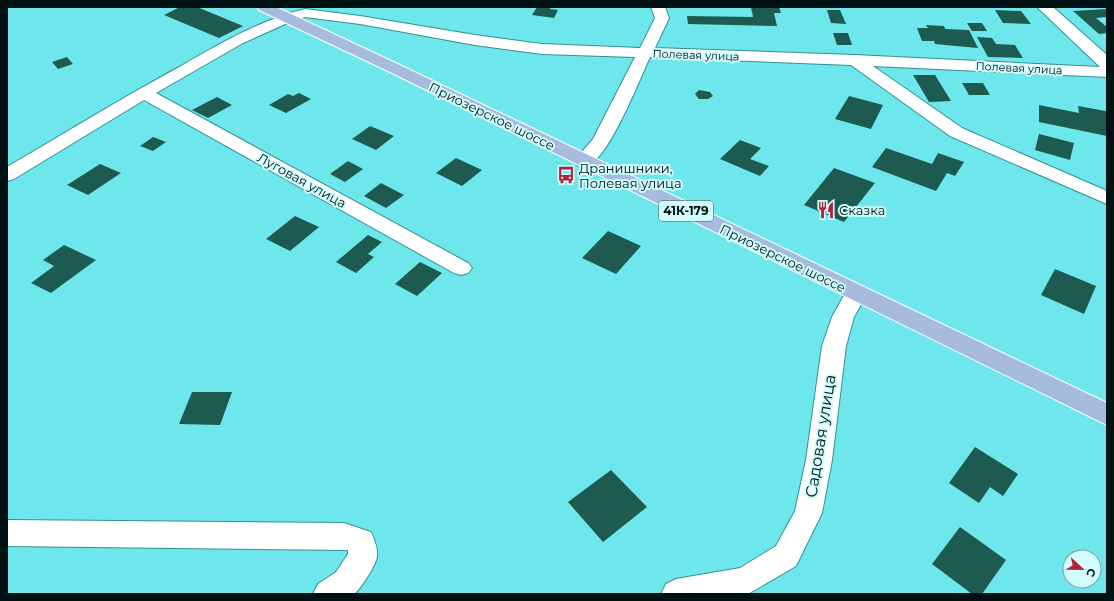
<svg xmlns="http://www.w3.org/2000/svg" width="1114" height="601" font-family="Montserrat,sans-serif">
<rect width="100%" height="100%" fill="#6ee7ec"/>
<g fill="#1d5b50">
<polygon points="180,7 197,7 243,26 219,38 164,15"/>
<polygon points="537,7 551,7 550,9 558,10 554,18 532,15"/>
<polygon points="751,7 779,7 781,13 774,13 777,26 688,24 687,16 753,17"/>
<polygon points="1107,9 1107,17 1096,18 1107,27 1107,33 1099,34 1073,11"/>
<polygon points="827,10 840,10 846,24 831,23"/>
<polygon points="995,10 1021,11 1031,24 1003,23"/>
<polygon points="967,23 982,23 987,31 972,31"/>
<polygon points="926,25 944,26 945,29 969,30 978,48 935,44 934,41 922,41 917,28 928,28"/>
<polygon points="833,33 848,33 852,45 837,45"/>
<polygon points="977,37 992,38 996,44 1015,45 1023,58 988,57"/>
<polygon points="67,57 73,64 58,69 52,62"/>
<polygon points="913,75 935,75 951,101 929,102"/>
<polygon points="962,83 983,83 990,95 969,95"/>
<polygon points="699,90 710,92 713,96 708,99 699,99 695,94"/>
<polygon points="299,93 311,99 286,113 269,105 288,94 293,96"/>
<polygon points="849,96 883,105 871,129 835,119"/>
<polygon points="217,97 232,105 208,118 192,110"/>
<polygon points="1039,105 1079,113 1078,106 1106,111 1107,136 1039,122"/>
<polygon points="370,126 394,136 376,150 352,139"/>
<polygon points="1039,134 1074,143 1070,160 1035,150"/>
<polygon points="153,137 166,142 153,151 140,146"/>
<polygon points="740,140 761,148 750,159 769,166 760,176 720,159"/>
<polygon points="886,148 932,164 938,153 964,162 955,176 947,173 936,191 872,167"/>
<polygon points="456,158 482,170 462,186 436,173"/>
<polygon points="348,161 363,169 345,182 330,174"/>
<polygon points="100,164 121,173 88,195 67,185"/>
<polygon points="834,168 875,183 844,222 804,205"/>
<polygon points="381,183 404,195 386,208 364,196"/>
<polygon points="295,216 319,227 290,251 266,239"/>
<polygon points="608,231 641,246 616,274 582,258"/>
<polygon points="368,235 382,242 368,254 374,257 356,273 336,262"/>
<polygon points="64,245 96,260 51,293 31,283 54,266 43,260"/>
<polygon points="420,262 442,273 417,296 395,284"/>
<polygon points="1055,269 1096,286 1084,314 1041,295"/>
<polygon points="192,392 232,392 220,425 179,424"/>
<polygon points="975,447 1018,474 1003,496 990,487 979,503 949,483"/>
<polygon points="611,470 647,507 603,542 568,502"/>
<polygon points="960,527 1006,560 982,594 972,594 932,564"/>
</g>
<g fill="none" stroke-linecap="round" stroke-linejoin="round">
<g stroke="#319194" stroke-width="2">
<g id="minor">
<path d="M651,7H665L669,18L655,48L855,55L1100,67L1037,7H1053L1107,55V77L873,66L962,128L1107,191V204L950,136L851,65L650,57C639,81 610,155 589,165C584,167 581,166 577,165L574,161L593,139L635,57L542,54L475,45L360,24L305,17L292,21L243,43L156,93L468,263L472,268L468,273L461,275L454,273L144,100L14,179L7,181V167C65,133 122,98 181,66C221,43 260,20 305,9L360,16L475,35L542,44L640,48L655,18Z"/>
<polygon points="856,286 864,288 867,294 854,317 846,346 832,460 822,513 796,566 748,594 661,594 666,584 676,579 740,568 776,546 795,511 806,460 822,346 832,317 848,288"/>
<path d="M7,520L344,523L371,532C374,539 378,548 377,556C377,564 360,590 354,594H313L318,584L336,572L348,554V550L7,546Z"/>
</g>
</g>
<g stroke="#fff" stroke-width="2">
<polygon id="major" points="257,7 276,7 404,67 1107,403 1107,425 392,73 259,10"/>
</g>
<use href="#minor" fill="#fff" fill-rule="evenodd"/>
<use href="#major" fill="#a6bbdd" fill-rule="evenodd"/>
</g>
<defs>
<g id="bus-bare" transform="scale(1.38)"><path d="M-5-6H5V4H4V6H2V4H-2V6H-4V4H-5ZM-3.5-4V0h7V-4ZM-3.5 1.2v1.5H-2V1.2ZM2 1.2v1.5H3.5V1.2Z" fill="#b32038" stroke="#d1fcfd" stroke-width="2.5" paint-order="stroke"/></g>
<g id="restaurant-bare" transform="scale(1.38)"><path d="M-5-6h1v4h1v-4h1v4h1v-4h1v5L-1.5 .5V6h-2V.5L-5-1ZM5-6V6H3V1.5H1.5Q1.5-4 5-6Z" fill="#b32038" stroke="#d1fcfd" stroke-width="2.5" paint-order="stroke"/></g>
</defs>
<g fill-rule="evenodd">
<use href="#bus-bare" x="566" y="175"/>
<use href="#restaurant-bare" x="826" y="210"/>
</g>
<g text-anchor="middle" stroke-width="4" stroke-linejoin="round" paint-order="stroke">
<g font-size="11" fill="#001213" stroke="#d1fcfd">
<text transform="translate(696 55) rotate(2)" y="4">Полевая улица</text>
<text transform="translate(1019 68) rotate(3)" y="4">Полевая улица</text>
</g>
<rect fill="#d1fcfd" stroke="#3f5859" stroke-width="1" x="659" y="201" width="54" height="20" rx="3"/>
<g font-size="12" font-weight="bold" fill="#001213">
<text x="686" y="215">41К-179</text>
</g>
<g font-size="13" fill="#001213" stroke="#d1fcfd">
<text transform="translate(492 116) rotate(26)" y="5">Приозерское шоссе</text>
<text transform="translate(302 180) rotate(29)" y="5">Луговая улица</text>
<text transform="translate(783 258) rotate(26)" y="5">Приозерское шоссе</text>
</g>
<g font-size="13" fill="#001213" stroke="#d1fcfd" text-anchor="start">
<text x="579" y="173">Дранишники,<tspan x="579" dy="15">Полевая улица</tspan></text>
<text x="839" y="215">Сказка</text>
</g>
<g font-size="16" fill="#001213" stroke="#d1fcfd">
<text transform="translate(820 436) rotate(-81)" y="6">Садовая улица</text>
</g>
</g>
<rect width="1114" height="601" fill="none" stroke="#001213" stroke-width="16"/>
<g transform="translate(1082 569) rotate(112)"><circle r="19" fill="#d1fcfd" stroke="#7d9e9f"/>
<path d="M0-3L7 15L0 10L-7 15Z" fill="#b32038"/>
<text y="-6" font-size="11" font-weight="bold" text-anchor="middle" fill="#001213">С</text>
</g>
</svg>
